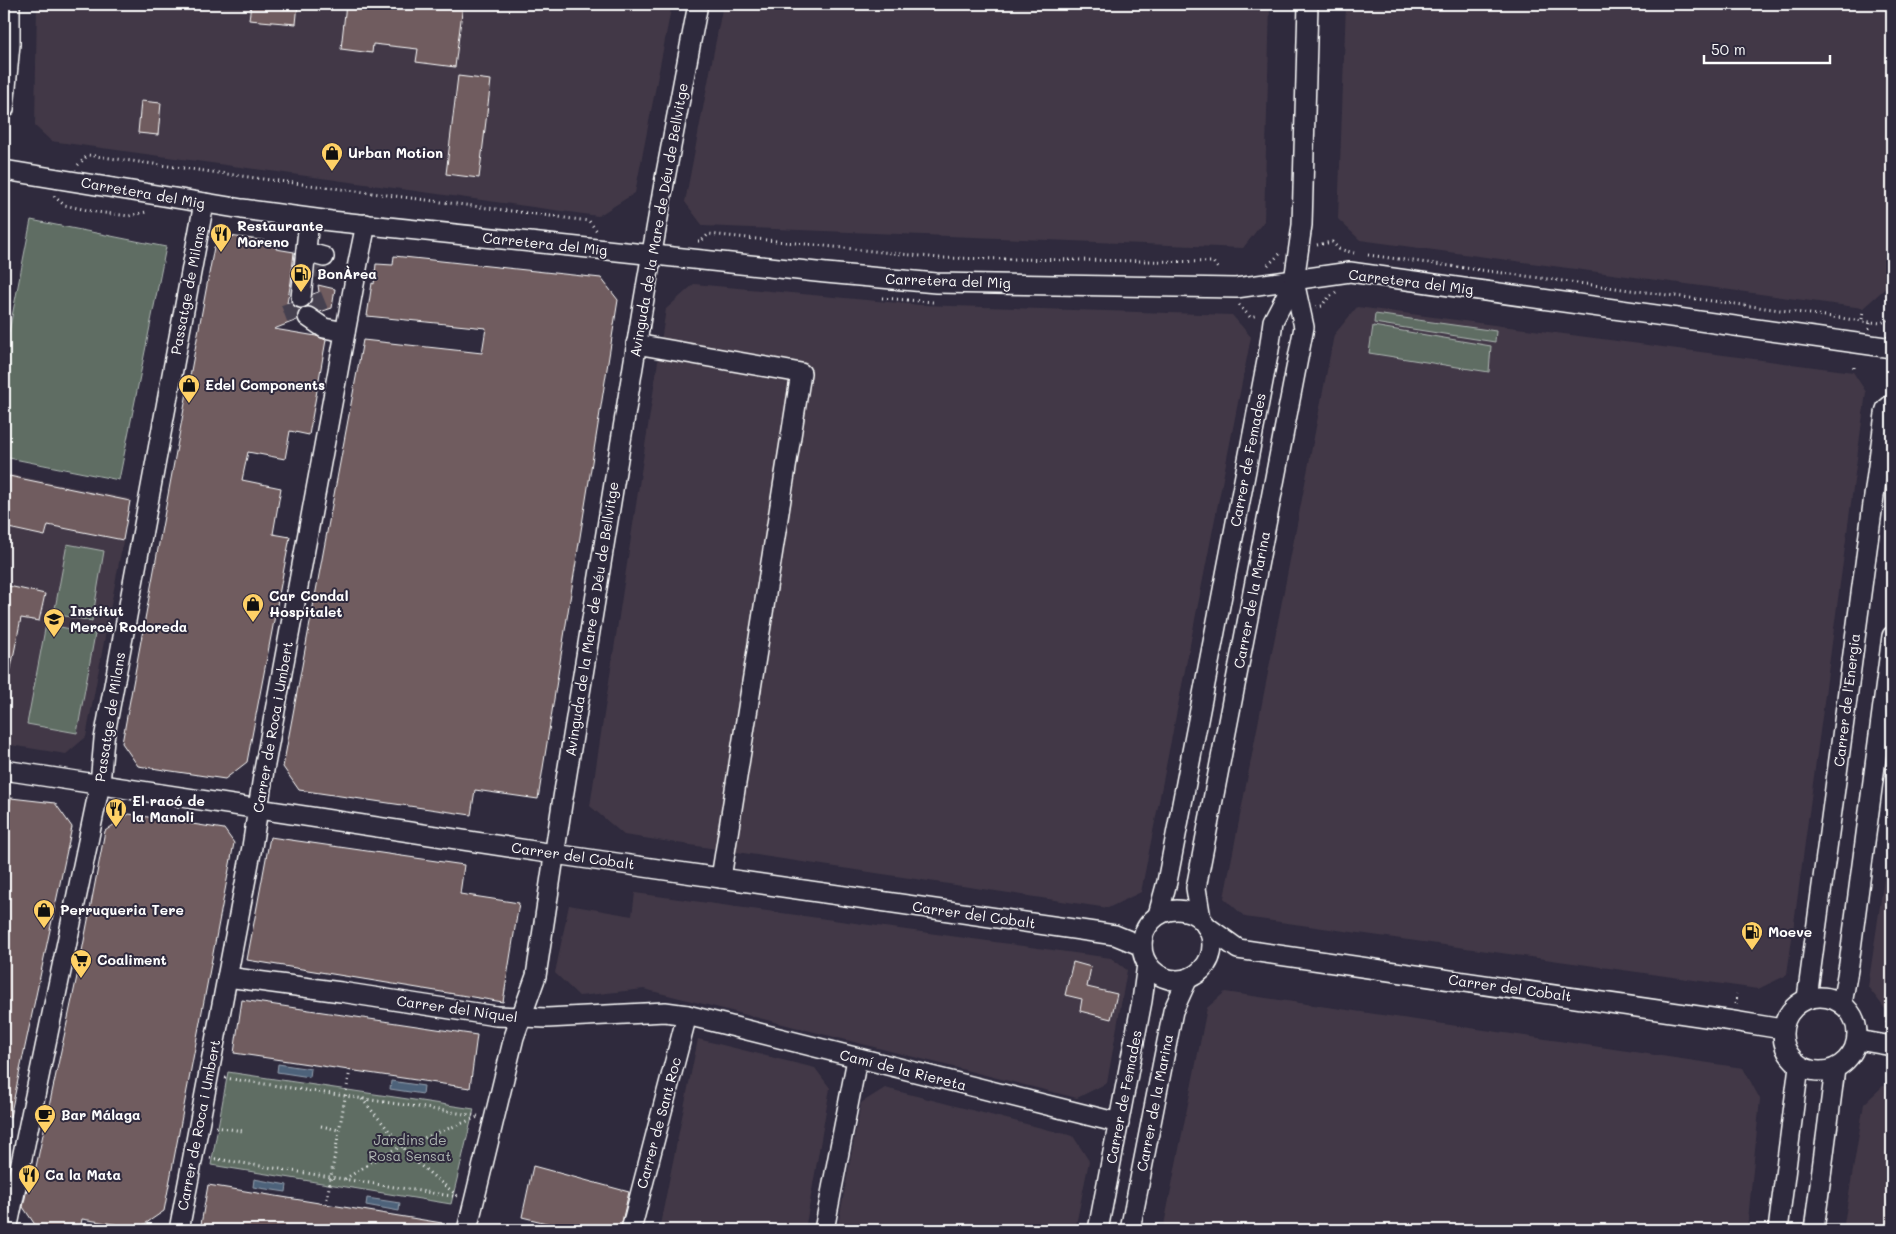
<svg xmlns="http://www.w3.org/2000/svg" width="1896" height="1234" font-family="Mali,sans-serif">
<rect width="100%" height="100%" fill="#2f2a3d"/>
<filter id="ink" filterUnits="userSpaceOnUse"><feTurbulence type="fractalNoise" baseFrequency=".02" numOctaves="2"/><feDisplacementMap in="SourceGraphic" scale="10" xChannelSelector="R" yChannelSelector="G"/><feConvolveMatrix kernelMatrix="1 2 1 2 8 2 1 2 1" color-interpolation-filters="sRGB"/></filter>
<g filter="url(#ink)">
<g fill="#423947">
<polygon points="37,4 672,4 635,193 598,216 51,141 35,126"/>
<polygon points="723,4 1270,4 1264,221 1243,248 703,226 685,202"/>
<polygon points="1346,4 1892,4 1892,252 1889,285 1863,308 1360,240 1338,219"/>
<polygon points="694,284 920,305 1232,315 1251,337 1141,892 1108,908 624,835 590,806 666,309"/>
<polygon points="1357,307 1853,372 1866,392 1787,975 1758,989 1245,917 1224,898 1334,335"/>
<polygon points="4,473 131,499 86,737 66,754 4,744"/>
<polygon points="1892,825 1892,1015 1890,1015 1868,987"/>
<polygon points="635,893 1111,958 1127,970 1107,1083 1077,1098 644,989 579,996 555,973 569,905 632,916"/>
<polygon points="1225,992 1743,1068 1760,1099 1747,1230 1163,1230 1207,1008"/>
<polygon points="698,1039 815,1068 830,1088 805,1230 659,1230"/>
<polygon points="1883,1086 1892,1087 1892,1230 1843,1230 1864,1104"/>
<polygon points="885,1088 1073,1136 1089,1161 1075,1230 837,1230 861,1103"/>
</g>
<g fill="#5e6d64" stroke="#aeb6b2">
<polygon points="31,220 166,247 119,480 4,457 4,357"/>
<polygon points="1375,314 1496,331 1495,342 1374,323"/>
<polygon points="1373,326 1491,346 1489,372 1369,353"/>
<polygon points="67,544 104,551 92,621 54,614"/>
<polygon points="46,624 95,634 77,733 27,724"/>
<polygon points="228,1072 474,1109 451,1204 211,1165"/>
</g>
<g fill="#4e627a" stroke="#95a1af">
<polygon points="278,1064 311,1069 310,1077 277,1072"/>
<polygon points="391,1081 424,1086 423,1094 390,1089"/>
<polygon points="254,1179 287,1185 286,1192 253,1187"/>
<polygon points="367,1198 400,1203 399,1211 366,1205"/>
</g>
<g fill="#705c5e" stroke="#fff">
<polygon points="251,4 298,4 296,24 249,20"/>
<polygon points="346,4 463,4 455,67 416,62 418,49 373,44 372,53 341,49"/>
<polygon points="458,76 491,80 479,178 446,174"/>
<polygon points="141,101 161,103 158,135 138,133"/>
<polygon points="229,236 277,242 276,249 294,252 291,282 287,303 291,302 294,307 300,309 297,316 297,320 274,329 316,336 326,340 309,435 290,431 285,459 248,452 242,480 281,488 273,534 290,537 247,762 225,779 138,766 122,743 214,247"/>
<polygon points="394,256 601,278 618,300 538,799 475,790 471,815 299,790 283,767 363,340 482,353 486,328 367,316 372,283 374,284 376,264 393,265"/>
<polygon points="318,285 335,289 332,308 320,312 309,306 313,294 319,292"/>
<polygon points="9,476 130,501 123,540 48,525 45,536 4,527 4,492 6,492"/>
<polygon points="4,585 45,594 39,621 21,618 10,673 4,672"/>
<polygon points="11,798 55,803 72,827 10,1117 4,1116 4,851 8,838 5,838 7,831 4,830"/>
<polygon points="129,814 224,829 234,843 164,1211 139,1228 82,1219 80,1230 38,1229 23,1207 27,1189 31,1190 79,967 105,831"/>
<polygon points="270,837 464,865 460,894 519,903 503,1002 247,960"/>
<polygon points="1073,962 1091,967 1087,987 1117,994 1111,1019 1080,1011 1082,999 1065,995"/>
<polygon points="242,1000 477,1035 470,1088 234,1053"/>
<polygon points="533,1166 629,1192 620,1230 566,1230 567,1228 522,1217"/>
<polygon points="208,1185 442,1223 442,1230 200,1230"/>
</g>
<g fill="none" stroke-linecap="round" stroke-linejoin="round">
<g stroke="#443f50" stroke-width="19" stroke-dasharray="19 9" stroke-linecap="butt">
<polyline points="315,268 327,269"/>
<polyline points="312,295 319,312"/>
<polyline points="290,302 297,321"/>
</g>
<g stroke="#fff" stroke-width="22">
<g id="minor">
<polyline points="4,109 10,44 10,4"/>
<polyline points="4,170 242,209 331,221 826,273 936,283 1236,288 1350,272 1892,348"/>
<polyline points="306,252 324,257"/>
<polyline points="301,298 308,230"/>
<polyline points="308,317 324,328 345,332"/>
<polyline points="636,344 801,373 721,878"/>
<polyline points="4,770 554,854 1115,935 1142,946"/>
<circle cx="1177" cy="945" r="35"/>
<polyline points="1158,915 1167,882 1269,350 1273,321 1294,281 1302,225 1308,4"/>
<polyline points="1201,919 1196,888 1304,327 1294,281"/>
<polyline points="1206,926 1238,949 1733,1021 1782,1029"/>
<polyline points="227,977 341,992 496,1016 547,1018 665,1012 687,1015 1119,1123"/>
<circle cx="1820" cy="1034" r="37"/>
<polyline points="1807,998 1885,414 1886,409 1892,404"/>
<polyline points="1842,1004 1849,964 1892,636"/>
<polyline points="1858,1040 1892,1046"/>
<polyline points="7,1230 100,784 104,739 204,203"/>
<polyline points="179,1230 252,847 264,770 358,263 366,224"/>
<polyline points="467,1230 514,1037 536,976 562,804 643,305 663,189 698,4"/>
<polyline points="631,1230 687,1015"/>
<polyline points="824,1230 857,1059"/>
<polyline points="1098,1230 1142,1001 1147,964"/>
<polyline points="1130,1230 1173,1011 1188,978"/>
<polyline points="1778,1230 1799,1066"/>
<polyline points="1814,1230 1835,1069"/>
</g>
</g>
<g stroke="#fff" stroke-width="3" stroke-dasharray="1 4" stroke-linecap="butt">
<polyline points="78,165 88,155 263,179 589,221 597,231"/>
<polyline points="54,196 64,205 96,212 129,216 146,212"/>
<polyline points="698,241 701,241 709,234 940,258 1213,262 1219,270"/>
<polyline points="1317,245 1332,242 1339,249 1354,253"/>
<polyline points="1368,255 1870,322"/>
<polyline points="1268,265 1282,252"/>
<polyline points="882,298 933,302"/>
<polyline points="1239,305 1250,317 1258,315"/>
<polyline points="1316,307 1322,306 1326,300 1336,292"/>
<polyline points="1862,319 1863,311"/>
<polyline points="1869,329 1870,322 1881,323 1892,318"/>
<polyline points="1854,368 1854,364"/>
<polyline points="1736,1004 1737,994"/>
<polyline points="1887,1023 1888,1016"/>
<polyline points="225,1078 478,1116"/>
<polyline points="362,1099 415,1161 459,1197"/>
<polyline points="321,1126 339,1130"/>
<polyline points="216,1127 243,1131"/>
<polyline points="210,1158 458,1197"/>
<polyline points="345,1179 388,1152 478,1117"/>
<polyline points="326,1204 350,1070"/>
</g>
<use href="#minor" stroke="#2f2a3d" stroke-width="19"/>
</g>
</g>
<defs>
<g id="shop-pin" transform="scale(1.125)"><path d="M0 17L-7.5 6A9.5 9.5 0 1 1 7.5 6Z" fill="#ffd166" stroke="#2f2a3d"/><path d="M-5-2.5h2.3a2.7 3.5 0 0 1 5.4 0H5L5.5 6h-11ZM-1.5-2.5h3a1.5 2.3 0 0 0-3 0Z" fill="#111"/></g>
<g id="restaurant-pin" transform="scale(1.125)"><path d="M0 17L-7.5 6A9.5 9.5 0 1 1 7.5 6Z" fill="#ffd166" stroke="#2f2a3d"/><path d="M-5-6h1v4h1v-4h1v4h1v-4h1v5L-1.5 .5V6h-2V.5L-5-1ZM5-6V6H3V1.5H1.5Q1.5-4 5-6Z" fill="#111"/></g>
<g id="fuel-pin" transform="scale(1.125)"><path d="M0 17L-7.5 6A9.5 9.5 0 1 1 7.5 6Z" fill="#ffd166" stroke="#2f2a3d"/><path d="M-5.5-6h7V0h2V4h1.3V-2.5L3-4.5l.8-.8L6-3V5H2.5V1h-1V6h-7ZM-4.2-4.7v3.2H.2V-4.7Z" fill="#111"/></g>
<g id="school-pin" transform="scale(1.125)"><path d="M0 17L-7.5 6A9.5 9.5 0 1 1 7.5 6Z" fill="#ffd166" stroke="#2f2a3d"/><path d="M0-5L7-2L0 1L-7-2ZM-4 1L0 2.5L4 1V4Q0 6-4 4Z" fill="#111"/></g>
<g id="supermarket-pin" transform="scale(1.125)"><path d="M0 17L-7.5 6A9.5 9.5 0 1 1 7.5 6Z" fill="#ffd166" stroke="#2f2a3d"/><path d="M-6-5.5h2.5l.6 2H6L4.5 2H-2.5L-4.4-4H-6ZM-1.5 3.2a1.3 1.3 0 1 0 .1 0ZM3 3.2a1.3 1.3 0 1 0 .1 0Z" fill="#111"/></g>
<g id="cafe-pin" transform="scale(1.125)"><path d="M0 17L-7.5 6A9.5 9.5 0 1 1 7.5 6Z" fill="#ffd166" stroke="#2f2a3d"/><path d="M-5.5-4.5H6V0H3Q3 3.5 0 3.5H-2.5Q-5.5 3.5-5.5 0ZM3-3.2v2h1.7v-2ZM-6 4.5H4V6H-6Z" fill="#111"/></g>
</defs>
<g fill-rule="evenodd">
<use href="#shop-pin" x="332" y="153"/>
<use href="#restaurant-pin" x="221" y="234"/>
<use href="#fuel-pin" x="301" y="274"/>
<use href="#shop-pin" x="189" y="385"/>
<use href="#shop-pin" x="253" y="604"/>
<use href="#school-pin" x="54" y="619"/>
<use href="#restaurant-pin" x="116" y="809"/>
<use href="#shop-pin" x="44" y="910"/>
<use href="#fuel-pin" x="1752" y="932"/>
<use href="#supermarket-pin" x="81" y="960"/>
<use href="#cafe-pin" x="45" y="1115"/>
<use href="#restaurant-pin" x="29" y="1175"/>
</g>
<g text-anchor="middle" stroke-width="4" stroke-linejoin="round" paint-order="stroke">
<g font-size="14" font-weight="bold" fill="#fff" stroke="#2f2a3d" text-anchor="start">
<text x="348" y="158">Urban Motion</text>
<text x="237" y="231">Restaurante<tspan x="237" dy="16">Moreno</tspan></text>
<text x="317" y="279">BonÀrea</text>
<text x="205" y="390">Edel Components</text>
<text x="269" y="601">Car Condal<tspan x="269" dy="16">Hospitalet</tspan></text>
<text x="70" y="616">Institut<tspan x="70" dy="16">Mercè Rodoreda</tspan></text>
<text x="132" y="806">El racó de<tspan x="132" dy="16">la Manoli</tspan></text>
<text x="60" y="915">Perruqueria Tere</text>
<text x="1768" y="937">Moeve</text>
<text x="97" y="965">Coaliment</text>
<text x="61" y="1120">Bar Málaga</text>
<text x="45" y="1180">Ca la Mata</text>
</g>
<g font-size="14" fill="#fff" stroke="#2f2a3d">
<text transform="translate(143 193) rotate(10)" y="5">Carretera del Mig</text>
<text transform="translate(659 220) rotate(-80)" y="5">Avinguda de la Mare de Déu de Bellvitge</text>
<text transform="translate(545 244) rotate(6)" y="5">Carretera del Mig</text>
<text transform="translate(948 281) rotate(2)" y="5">Carretera del Mig</text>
<text transform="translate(1411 282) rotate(7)" y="5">Carretera del Mig</text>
<text transform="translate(188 290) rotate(-79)" y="5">Passatge de Milans</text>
<text transform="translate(1248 460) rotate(-79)" y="5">Carrer de Femades</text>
<text transform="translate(1252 600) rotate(-79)" y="5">Carrer de la Marina</text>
<text transform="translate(592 619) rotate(-81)" y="5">Avinguda de la Mare de Déu de Bellvitge</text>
<text transform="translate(1847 700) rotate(-83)" y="5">Carrer de l'Energia</text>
<text transform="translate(110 717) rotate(-81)" y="5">Passatge de Milans</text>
<text transform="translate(273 727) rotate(-80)" y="5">Carrer de Roca i Umbert</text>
<text transform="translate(573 856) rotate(8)" y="5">Carrer del Cobalt</text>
<text transform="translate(974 915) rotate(8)" y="5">Carrer del Cobalt</text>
<text transform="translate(1510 988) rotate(8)" y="5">Carrer del Cobalt</text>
<text transform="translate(457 1009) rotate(8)" y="5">Carrer del Níquel</text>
<text transform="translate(903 1070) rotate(14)" y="5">Camí de la Riereta</text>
<text transform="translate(1124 1097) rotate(-79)" y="5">Carrer de Femades</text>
<text transform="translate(1155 1103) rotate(-79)" y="5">Carrer de la Marina</text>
<text transform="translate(659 1123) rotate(-75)" y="5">Carrer de Sant Roc</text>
<text transform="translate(199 1125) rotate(-79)" y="5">Carrer de Roca i Umbert</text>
</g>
<g font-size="14" fill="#aeb6b2" stroke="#2f2a3d">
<text x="410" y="1145">Jardins de<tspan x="410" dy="16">Rosa Sensat</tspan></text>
</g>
</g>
<rect width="1896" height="1234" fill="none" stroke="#2f2a3d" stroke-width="20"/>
<rect x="10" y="10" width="1876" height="1214" fill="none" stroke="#fff" stroke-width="2" filter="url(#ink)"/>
<path d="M1704 55v8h126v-8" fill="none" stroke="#ffffff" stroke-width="2.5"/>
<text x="1711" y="55" font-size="15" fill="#ffffff" stroke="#2f2a3d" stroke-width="4" paint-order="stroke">50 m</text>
</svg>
